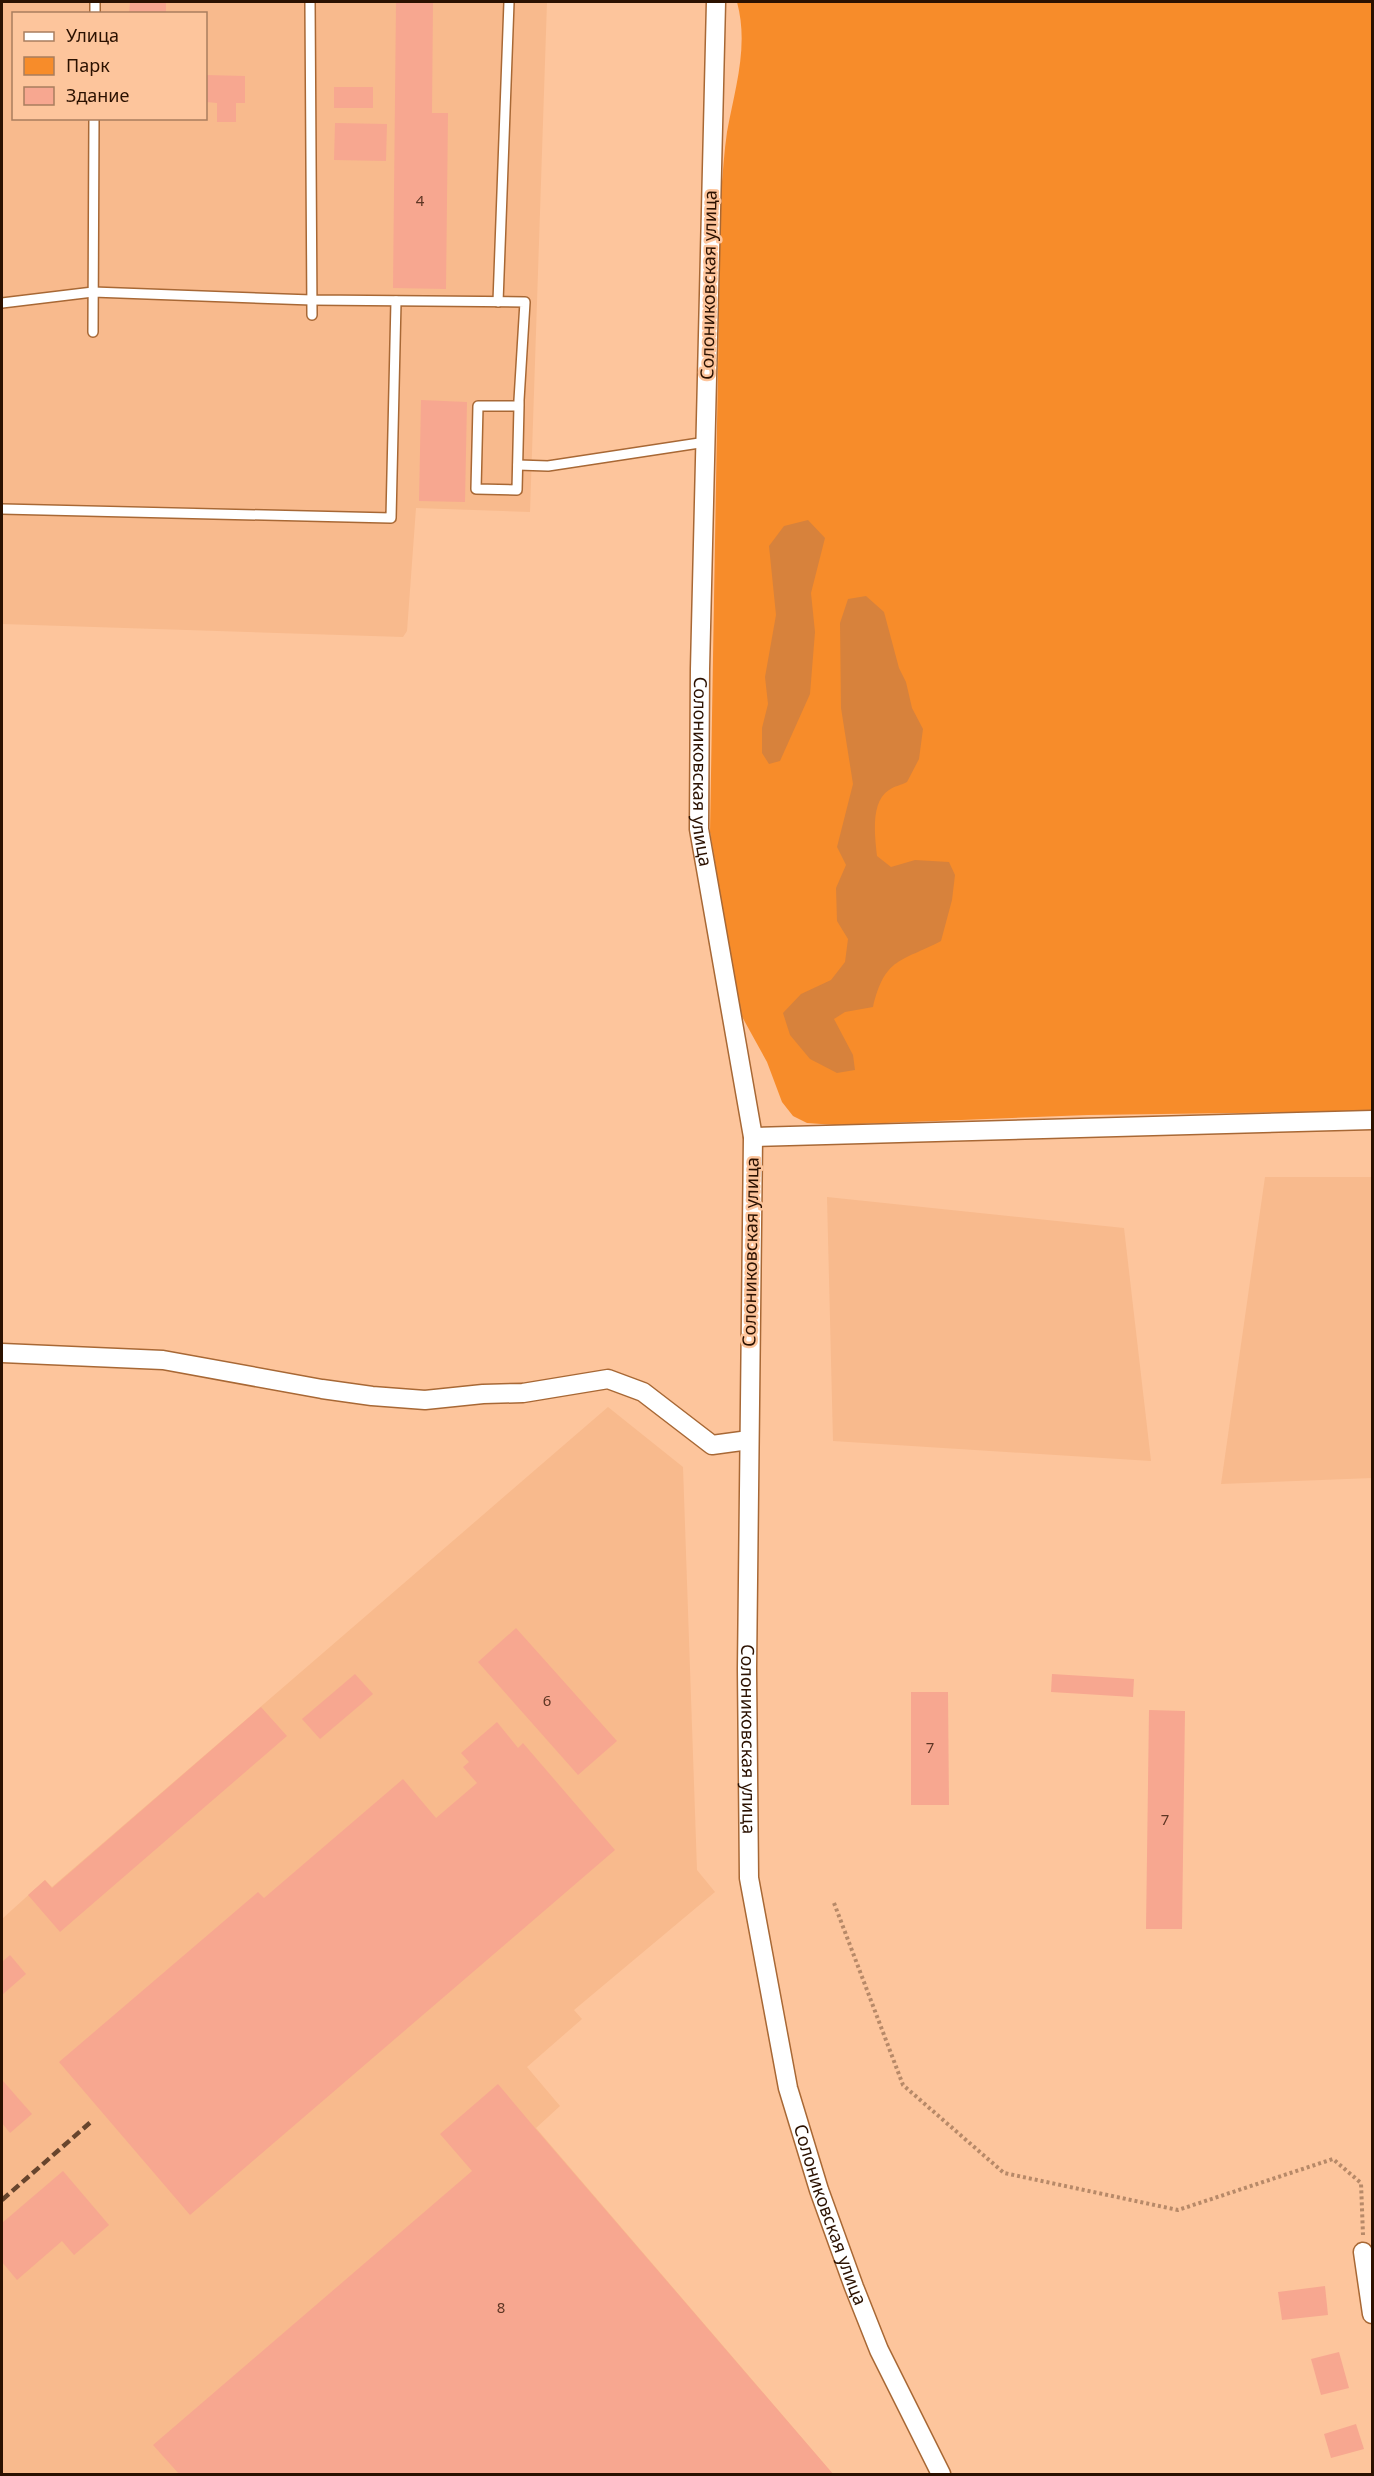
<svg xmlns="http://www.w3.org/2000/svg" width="1374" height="2476" font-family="'Noto Sans',sans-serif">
<rect width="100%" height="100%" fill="#fdc59c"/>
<g fill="#f8ba8d" fill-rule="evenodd">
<path d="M2,2H547L530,512L416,508L407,631L403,637L2,624ZM14,14H206V118H14Z"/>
<polygon points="1265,1177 1372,1177 1372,1478 1221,1484"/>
<polygon points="827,1197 1124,1228 1151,1461 833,1441"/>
<polygon points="608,1407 683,1467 697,1870 715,1892 574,2010 582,2019 527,2067 560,2106 536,2128 833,2474 2,2474 2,1919 45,1880 52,1887"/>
</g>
<path fill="#f78c2a" d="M737,2H1372V1111L1088,1115L835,1125L807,1123L793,1116L782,1102L767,1062L740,1013L710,832L721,193C723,173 724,152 727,132C735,88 749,46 737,2Z"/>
<g fill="#d7823c">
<polygon points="808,520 825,538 811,593 815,632 810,694 780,761 769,764 762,753 762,728 768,704 765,677 776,615 769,546 784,526"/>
<path d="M866,596L884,612L899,668L906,682L912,708L923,729L919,759L907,782C902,785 894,786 889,790C870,802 875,837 877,856L891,867L915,860L949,862L955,875L952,900L941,941C901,962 885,957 873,1007L845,1012L834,1019L853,1055L855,1070L837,1073L810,1059L790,1035L783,1013L801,994L831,980L845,962L848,939L837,921L836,888L846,865L837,847L853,784L841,708L840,623L848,599Z"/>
</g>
<g fill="#f7a790">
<polygon points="130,2 166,2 166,14 129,14"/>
<polygon points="396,2 433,2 432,113 448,113 446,289 393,288"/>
<polygon points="206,75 245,76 245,103 236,103 236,122 217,122 217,103 206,102"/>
<rect x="334" y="87" width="39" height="21"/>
<polygon points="335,123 387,124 386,161 334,160"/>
<polygon points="421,400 467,402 465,502 419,501"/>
<polygon points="516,1628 617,1741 578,1775 478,1662"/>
<polygon points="355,1674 373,1694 320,1739 302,1719"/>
<polygon points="1052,1674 1134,1679 1133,1697 1051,1692"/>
<polygon points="911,1692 948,1692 949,1805 911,1805"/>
<polygon points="261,1707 287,1736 60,1932 28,1895 45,1880 52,1888"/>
<polygon points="1149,1710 1185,1711 1182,1929 1146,1929"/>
<polygon points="497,1722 518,1748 523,1743 615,1850 190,2215 59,2062 258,1892 264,1898 403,1779 436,1818 477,1783 463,1767 469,1762 461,1753"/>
<polygon points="10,1955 26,1974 2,1995 2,1962"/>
<polygon points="3,2081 32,2114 10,2133 2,2123 2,2083"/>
<polygon points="498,2084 535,2128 833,2474 179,2474 153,2445 472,2171 440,2134"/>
<polygon points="63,2171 109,2225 74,2255 62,2241 17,2280 2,2262 2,2223"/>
<polygon points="1325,2286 1328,2315 1282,2320 1278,2292"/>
<polygon points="1339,2352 1349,2388 1321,2395 1311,2359"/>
<polygon points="1356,2424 1364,2449 1331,2458 1324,2434"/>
</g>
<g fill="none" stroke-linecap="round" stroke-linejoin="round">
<g stroke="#a86835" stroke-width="12">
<g id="lane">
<polyline points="310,2 312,315"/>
<polyline points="95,14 95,2"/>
<polyline points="498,302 509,2"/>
<polyline points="2,303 93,292 312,300 525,302 519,400 519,406 517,490 476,489 478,406 519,406"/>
<polyline points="93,332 94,118"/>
<polyline points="518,465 548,466 706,442"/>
<polyline points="2,509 391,518 396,301"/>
</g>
</g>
<g stroke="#a86835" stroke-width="21">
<g id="street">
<path id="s1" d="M716,2L700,669L699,829L753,1137L747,1669L749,1878L788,2088L819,2190L854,2287L879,2350L941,2474"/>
<polyline points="753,1137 1372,1120"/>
<polyline points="2,1353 163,1360 322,1389 372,1396 425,1400 483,1394 523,1393 608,1379 643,1392 712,1445 749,1440"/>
<polyline points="1363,2252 1372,2314"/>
</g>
</g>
<polyline stroke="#b78968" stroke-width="4" stroke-dasharray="3 3" stroke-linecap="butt" points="834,1903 903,2085 1004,2173 1178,2210 1333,2159 1361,2183 1363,2235"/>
<use href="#lane" stroke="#fff" stroke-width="9"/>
<use href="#street" stroke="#fff" stroke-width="18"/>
<polyline stroke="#68452d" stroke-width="4.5" stroke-dasharray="9 4.5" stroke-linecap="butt" points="2,2200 93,2120"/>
</g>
<g text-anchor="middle" stroke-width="5" stroke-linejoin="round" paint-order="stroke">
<g font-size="15" fill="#5e3624">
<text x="420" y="206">4</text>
<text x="547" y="1706">6</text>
<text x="930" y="1753">7</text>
<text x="1165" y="1825">7</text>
<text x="501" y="2313">8</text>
</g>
<g font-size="18" fill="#2b1100" stroke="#fdc59c">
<text transform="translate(709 285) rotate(-89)" y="6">Солониковская улица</text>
<text dy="6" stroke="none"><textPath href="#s1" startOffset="770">Солониковская улица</textPath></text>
<text transform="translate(751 1252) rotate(-89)" y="6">Солониковская улица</text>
<text dy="6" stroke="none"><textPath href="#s1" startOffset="1742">Солониковская улица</textPath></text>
<text dy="6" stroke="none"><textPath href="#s1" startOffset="2228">Солониковская улица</textPath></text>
</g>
</g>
<rect width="1374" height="2476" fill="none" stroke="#2b1100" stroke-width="6"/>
<rect x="12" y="12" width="195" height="108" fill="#fdc59c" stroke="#a97d5e" stroke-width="1.5"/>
<rect x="24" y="32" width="30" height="9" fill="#ffffff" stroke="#a97d5e" stroke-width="1.5"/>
<text x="66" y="42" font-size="18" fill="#2b1100">Улица</text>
<rect x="24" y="57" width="30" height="18" fill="#f78c2a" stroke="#a97d5e" stroke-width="1.5"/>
<text x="66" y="72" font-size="18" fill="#2b1100">Парк</text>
<rect x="24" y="87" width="30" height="18" fill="#f7a790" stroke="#a97d5e" stroke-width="1.5"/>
<text x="66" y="102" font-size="18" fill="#2b1100">Здание</text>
</svg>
